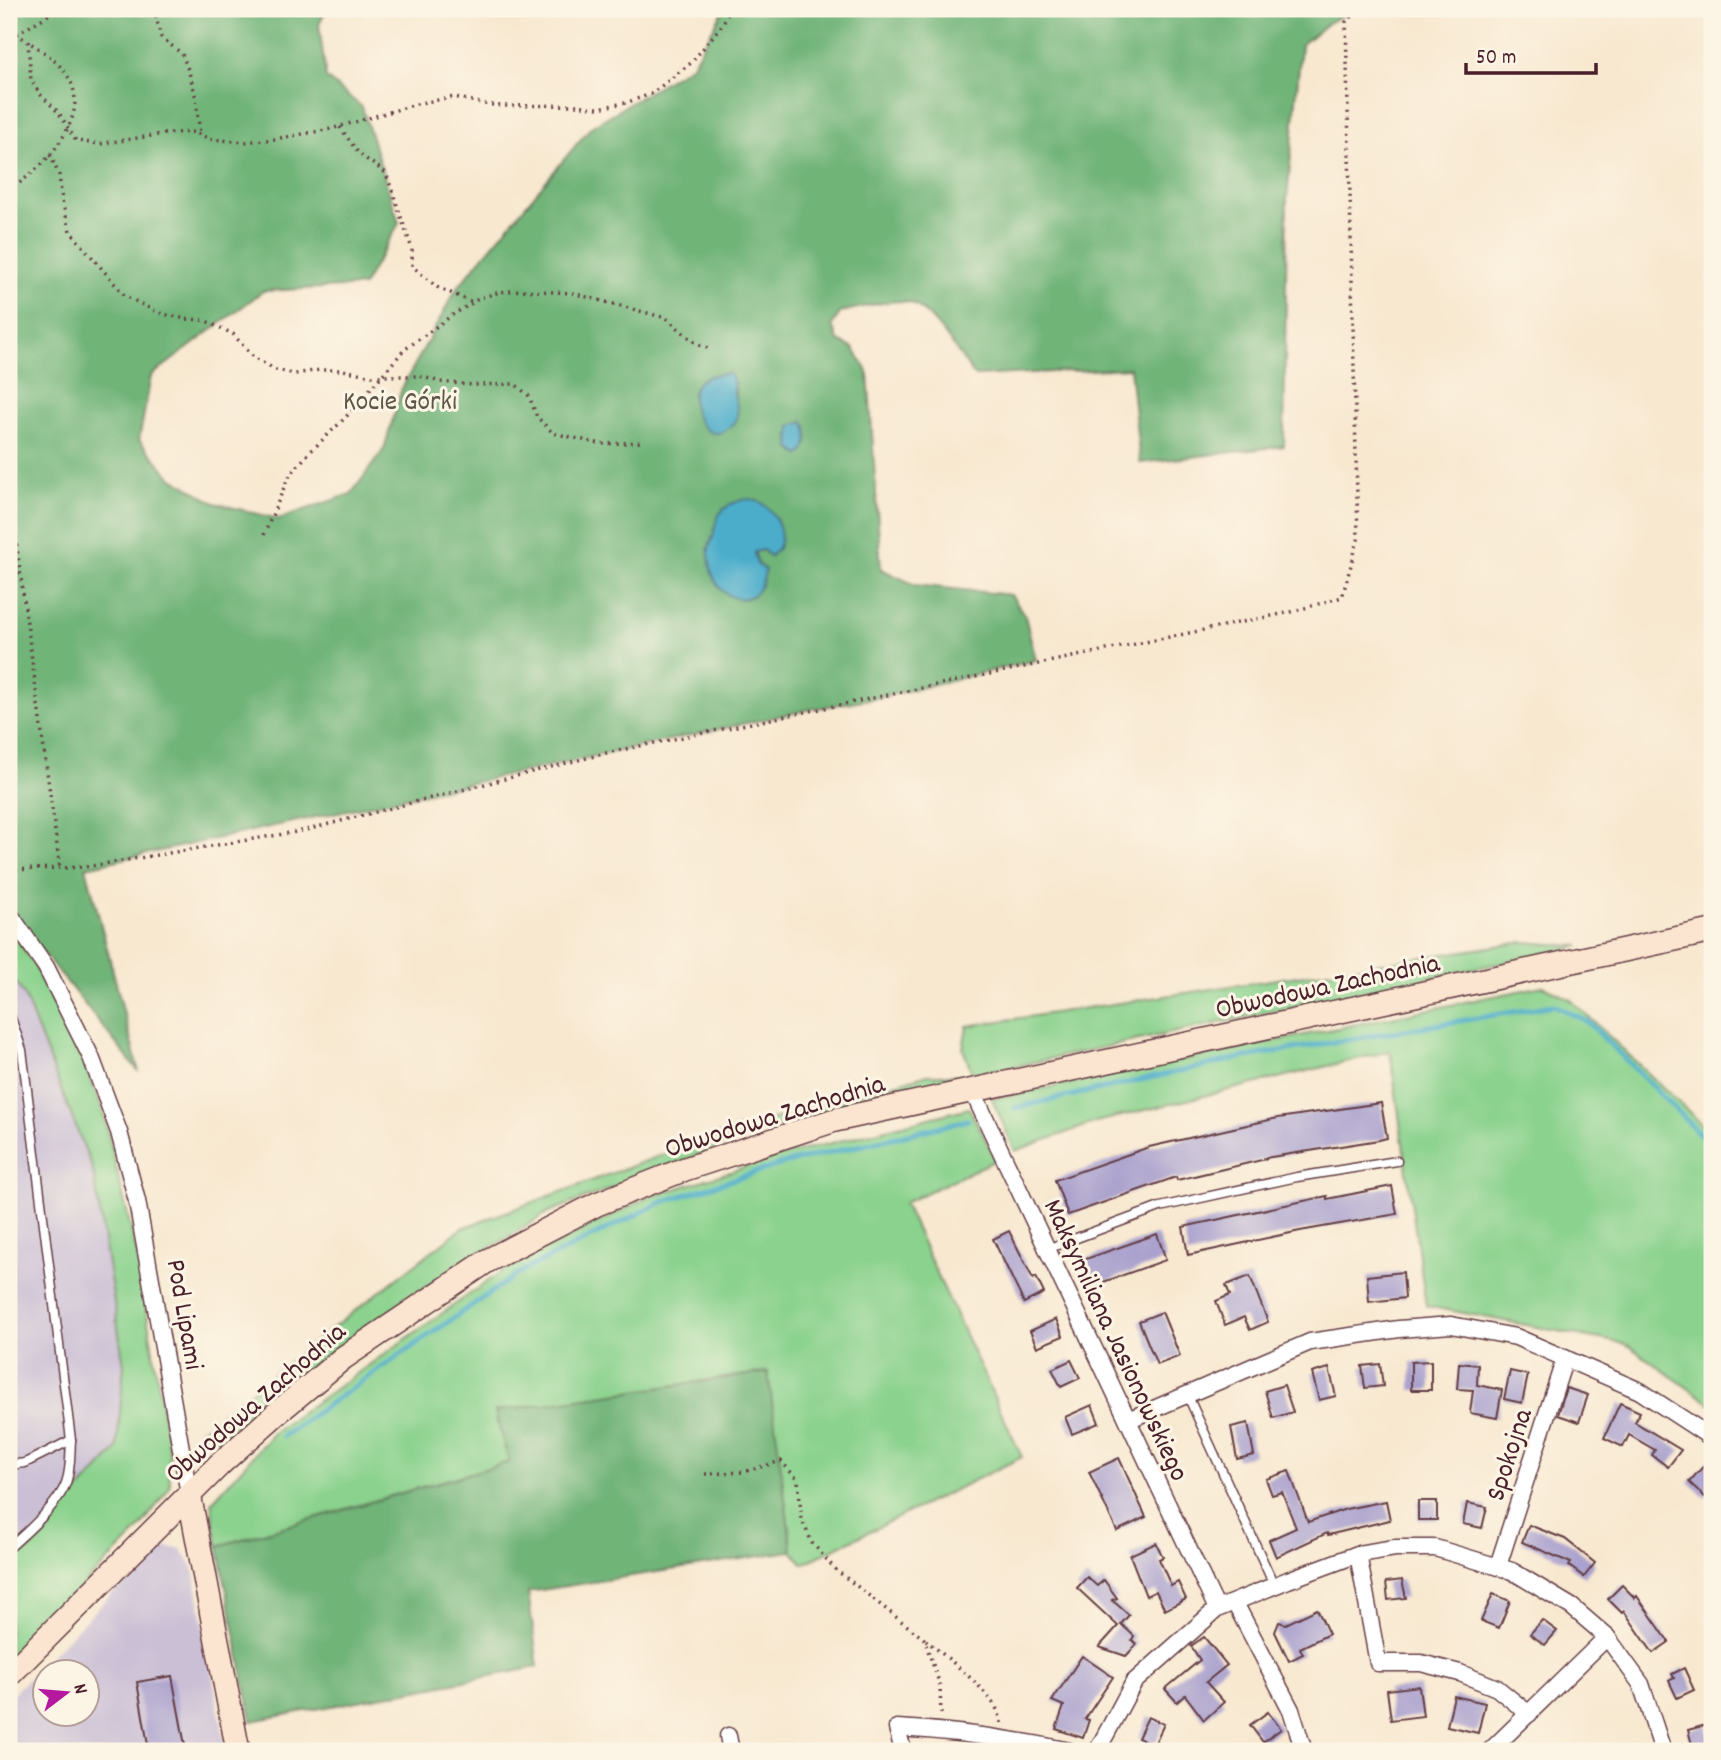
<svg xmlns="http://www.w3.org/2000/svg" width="1721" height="1760" font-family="Dekko,sans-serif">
<rect width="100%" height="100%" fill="#fcf5e5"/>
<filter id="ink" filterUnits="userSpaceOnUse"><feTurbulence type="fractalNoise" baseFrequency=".0143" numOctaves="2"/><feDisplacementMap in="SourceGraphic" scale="14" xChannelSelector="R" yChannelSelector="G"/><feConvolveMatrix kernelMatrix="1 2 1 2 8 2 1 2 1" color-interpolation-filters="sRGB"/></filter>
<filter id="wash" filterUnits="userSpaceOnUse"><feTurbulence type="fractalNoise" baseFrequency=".00686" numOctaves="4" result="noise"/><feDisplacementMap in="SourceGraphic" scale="28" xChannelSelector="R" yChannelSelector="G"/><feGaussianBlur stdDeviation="1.57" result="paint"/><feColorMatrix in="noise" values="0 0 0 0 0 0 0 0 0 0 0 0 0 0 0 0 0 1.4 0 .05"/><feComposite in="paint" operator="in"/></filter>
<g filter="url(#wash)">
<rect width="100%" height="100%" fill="#f8e8d0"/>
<g fill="#cbbfd5" fill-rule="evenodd">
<polygon points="9,972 24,995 93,1170 124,1365 117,1449 9,1575"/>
<path d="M165,1547L181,1549L193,1567L226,1751H9V1698L146,1559ZM46,1672H88V1714H46Z"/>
</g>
<g fill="#8ad28d" stroke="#6a785c" stroke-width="2">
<polygon points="9,927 34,965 75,1043 101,1105 137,1254 169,1450 170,1487 137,1532 9,1659 9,1566 117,1449 124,1365 93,1170 24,995 9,972"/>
<polygon points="1523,942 1580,946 974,1075 934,1089 770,1128 549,1212 415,1294 218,1440 201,1430 462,1228 717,1135 925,1075 973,1075 963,1049 967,1026"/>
<polygon points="1543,986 1570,999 1712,1134 1712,1405 1626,1344 1426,1306 1390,1051 1096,1122 1015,1151 992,1099"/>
<polygon points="969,1108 996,1160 904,1203 1022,1457 803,1564 792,1551 767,1372 495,1412 509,1462 218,1546 211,1503 274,1432 508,1267 649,1197 788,1154"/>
</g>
<g fill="#6fb478" stroke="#5c6a52" stroke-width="2" fill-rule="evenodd">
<path d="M12,9H327L319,24L326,78L362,107L399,223L363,286L263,291L151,376L139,440L171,477L215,503L278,519L351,494L384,449L402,388L457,288L591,127L692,65L724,9H1356L1329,22L1301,45L1287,199L1284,446L1140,463L1130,368L975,376C961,358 932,311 911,303C895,297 857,309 841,312L832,325L838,341L853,348L868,372L881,569L915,585L1011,595L1025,616L1036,660L886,696L812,709L86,867L139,1072L9,910V36L14,31ZM702,380L735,384V397L695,412L694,391ZM804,422L807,427V442L790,448L791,426ZM741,500H758L770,556L763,550L754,552L759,566L708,549L714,534Z"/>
<polygon points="768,1372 792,1551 528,1592 538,1667 252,1721 218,1546 509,1462 495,1411"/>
</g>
<g fill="#4badca" stroke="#4a667a" stroke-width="2">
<path d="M728,373C737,380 732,388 735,398C738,409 740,418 730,427C726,430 720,434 715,433C697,431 686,397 697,384C704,375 718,374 728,373Z"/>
<path d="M804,422C810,430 808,445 803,453L799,455L790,448L791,426Z"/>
<path d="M750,499C773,501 794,541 770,556L763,550L754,552L757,564L765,570C761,612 716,606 710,564C710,559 708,553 709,548C710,543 713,538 714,533C715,528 715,521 718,517C724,505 738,500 750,499Z"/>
</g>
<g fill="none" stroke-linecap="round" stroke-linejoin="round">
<g stroke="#4badca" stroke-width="5">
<polyline points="1015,1108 1240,1058 1554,1005 1588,1022 1712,1146"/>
<polyline points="283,1436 519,1273 662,1202 782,1164 968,1120"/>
</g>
</g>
<g id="blocks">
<g fill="#aaa1ce">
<polygon points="1381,1103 1387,1138 1379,1140 1265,1158 1266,1159 1177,1180 1176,1177 1068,1215 1055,1180 1149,1147 1278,1118"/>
<polygon points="1392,1186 1397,1214 1300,1231 1188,1255 1183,1227 1327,1196 1327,1199"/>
<polygon points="1009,1231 1033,1279 1036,1277 1044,1293 1024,1303 993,1239"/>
<polygon points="1157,1234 1166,1260 1089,1287 1080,1261"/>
<polygon points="1403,1272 1405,1298 1369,1302 1367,1276"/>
<polygon points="1250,1276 1268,1322 1250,1330 1244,1317 1225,1325 1216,1301 1230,1295 1226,1285"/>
<polygon points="1162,1312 1180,1356 1157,1365 1139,1321"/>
<polygon points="1056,1319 1063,1336 1037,1347 1030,1331"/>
<polygon points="1071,1360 1080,1378 1061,1387 1052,1369"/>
<polygon points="1431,1361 1431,1390 1411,1390 1411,1362"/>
<polygon points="1459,1363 1478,1365 1477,1385 1502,1390 1497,1418 1470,1413 1473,1390 1457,1389"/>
<polygon points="1380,1364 1383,1386 1365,1388 1362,1366"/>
<polygon points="1329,1368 1336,1396 1319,1400 1312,1373"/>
<polygon points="1510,1371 1528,1375 1522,1403 1504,1399"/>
<polygon points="1284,1385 1293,1412 1273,1418 1265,1391"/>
<polygon points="1566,1388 1588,1395 1579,1422 1558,1415"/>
<polygon points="1620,1403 1640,1412 1635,1422 1681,1450 1668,1467 1652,1455 1655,1450 1629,1435 1623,1447 1604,1438"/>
<polygon points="1092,1405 1099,1423 1072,1434 1065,1417"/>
<polygon points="1248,1423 1254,1455 1237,1459 1231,1427"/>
<polygon points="1712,1457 1712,1489 1705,1497 1689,1482"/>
<polygon points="1119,1458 1146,1517 1117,1531 1089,1472"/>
<polygon points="1289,1471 1308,1522 1346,1509 1386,1501 1390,1520 1328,1535 1327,1533 1276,1557 1269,1540 1296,1528 1282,1492 1272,1495 1266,1479"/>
<rect x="1418" y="1501" width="19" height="19"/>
<polygon points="1467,1503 1487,1507 1482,1528 1463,1524"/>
<polygon points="1529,1525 1565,1539 1595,1563 1584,1577 1569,1566 1571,1563 1522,1542"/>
<polygon points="1156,1543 1163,1557 1159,1559 1171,1586 1178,1582 1186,1599 1165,1610 1156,1591 1146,1596 1130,1555"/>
<polygon points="1087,1577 1097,1586 1104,1580 1117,1598 1112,1600 1129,1615 1121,1624 1134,1636 1132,1640 1137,1644 1126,1656 1099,1647 1118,1626 1077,1588"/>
<polygon points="1402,1580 1406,1598 1388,1600 1386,1582"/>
<polygon points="1622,1585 1635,1598 1637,1596 1669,1642 1653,1653 1624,1611 1622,1613 1608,1599"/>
<polygon points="1493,1594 1510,1601 1499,1628 1481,1621"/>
<polygon points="1317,1609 1329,1634 1300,1648 1303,1654 1289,1661 1275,1632 1279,1622 1286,1624"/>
<polygon points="1542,1620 1557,1631 1545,1645 1530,1634"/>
<polygon points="1204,1637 1227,1665 1206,1682 1224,1702 1204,1720 1185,1695 1177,1702 1165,1689 1200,1660 1191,1646"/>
<polygon points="1082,1656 1113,1677 1085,1719 1089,1720 1083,1738 1056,1729 1064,1706 1052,1701"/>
<polygon points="1684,1668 1694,1690 1677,1698 1669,1681 1674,1678 1672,1674"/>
<polygon points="172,1676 186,1751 149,1751 137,1682"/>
<polygon points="1419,1686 1423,1716 1391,1720 1387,1690"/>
<polygon points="1454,1696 1485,1703 1478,1733 1447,1726"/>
<polygon points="1268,1712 1281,1729 1263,1742 1250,1725"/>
<polygon points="1148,1717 1164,1724 1154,1745 1138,1738"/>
<polygon points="1706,1725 1712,1747 1712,1751 1700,1751 1699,1747 1693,1748 1688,1730"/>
</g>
</g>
</g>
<g filter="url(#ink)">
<use href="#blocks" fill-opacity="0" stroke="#643d44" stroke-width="2"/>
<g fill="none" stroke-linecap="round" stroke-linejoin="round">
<g stroke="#643d44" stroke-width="11">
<g id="lane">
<path d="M9,1012L22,1050L71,1440C70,1454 71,1470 66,1483C58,1505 26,1533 9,1548"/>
<polyline points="1047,1249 1160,1207 1297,1177 1397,1161"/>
<polyline points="1187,1394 1274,1585"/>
<polyline points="9,1465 25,1463 71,1440"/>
</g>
</g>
<g stroke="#643d44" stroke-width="19">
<g id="street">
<polyline points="9,913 46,967 91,1057 119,1132 137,1201 189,1494"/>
<polyline points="972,1090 1217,1609"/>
<polyline points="1128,1420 1310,1342 1399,1329 1451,1325 1516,1337 1640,1391 1712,1438"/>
<polyline points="1358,1554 1378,1663 1421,1663 1460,1673 1497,1688 1529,1714"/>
<polyline points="1498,1566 1565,1358"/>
<polyline points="1235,1603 1291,1710 1304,1751"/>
<polyline points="728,1736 731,1751"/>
<path d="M903,1751L897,1728C955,1731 1012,1739 1070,1751"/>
<polyline points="1097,1751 1134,1682 1217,1609 1288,1580 1358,1554 1395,1548 1435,1548 1512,1571 1572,1607 1607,1637 1641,1684 1663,1751"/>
<polyline points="1490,1751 1607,1637"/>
</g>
</g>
<g stroke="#643d44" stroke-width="26">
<g id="secondary">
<polyline points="189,1494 238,1751"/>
<polyline points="9,1675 220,1464 277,1413 343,1358 487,1261 597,1204 685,1169 835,1120 1712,931"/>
</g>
</g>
<g stroke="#643d44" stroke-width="3.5" stroke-dasharray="2 5" stroke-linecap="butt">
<polyline points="154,9 161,37 182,54 189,72 196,98 200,135"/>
<polyline points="9,34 17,34 28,42 31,80 40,94 59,113 76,141 99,144 170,133 194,132 210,139 245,142 275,139 331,129 420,103 455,97 484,104 501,106 576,105 598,108 625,103 651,94 691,63 722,25 730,9"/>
<polyline points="17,34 58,9"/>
<polyline points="340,127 359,154 386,173 412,249 412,266 437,287 474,303"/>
<polyline points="50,155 59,175 62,201 70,231 125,296 159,313 186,319 204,320 233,334 253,357 276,370 295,374 320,370 343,370 373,376 420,376 440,382 473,385 515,384 529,396 537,417 553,433 601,444 644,442"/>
<path d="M9,192C22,180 38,170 49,156C90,107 82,73 28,42"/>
<polyline points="9,489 60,868"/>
<polyline points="264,535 288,478 306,456 345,418 404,350 451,316 480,298 500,292 521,290 572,293 666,318 697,344 711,349"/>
<polyline points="9,870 85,867 302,831 606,753 1291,612 1342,597 1358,540 1346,22 1360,9"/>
<polyline points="705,1474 743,1472 781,1461 798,1480 802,1520 812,1543 835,1569 924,1639 940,1685 941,1717"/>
<path d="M926,1640C946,1658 1000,1696 1001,1723"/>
</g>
<use href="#lane" stroke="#fff" stroke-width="8"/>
<use href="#street" stroke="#fff" stroke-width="16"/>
<use href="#secondary" stroke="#fce5d0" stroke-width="23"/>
</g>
</g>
<g text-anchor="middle" stroke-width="6" stroke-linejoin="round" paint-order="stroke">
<g font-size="28" fill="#5d5548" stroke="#fcf5e5">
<text x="400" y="409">Kocie Górki</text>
</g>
<g font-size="28" fill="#4a1f2b" stroke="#fcf5e5">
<text transform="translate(1327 984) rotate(-12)" y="10">Obwodowa Zachodnia</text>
<text transform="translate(774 1114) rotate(-17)" y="10">Obwodowa Zachodnia</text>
<text transform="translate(187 1314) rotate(80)" y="10">Pod Lipami</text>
<text transform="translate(1118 1339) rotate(65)" y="10">Maksymiliana Jasionowskiego</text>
<text transform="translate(254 1401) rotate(-41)" y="10">Obwodowa Zachodnia</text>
<text transform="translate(1507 1454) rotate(-72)" y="10">Spokojna</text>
</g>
</g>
<rect width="1721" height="1760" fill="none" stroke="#fcf5e5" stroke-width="35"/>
<g transform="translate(66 1693) rotate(74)"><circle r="33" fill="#fcf5e5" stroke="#b59f9b" stroke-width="2"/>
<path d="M0-5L12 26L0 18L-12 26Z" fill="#b5179e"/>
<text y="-10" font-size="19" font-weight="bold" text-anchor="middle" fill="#4a1f2b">N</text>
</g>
<path d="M1466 63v10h130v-10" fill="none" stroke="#4a1f2b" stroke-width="3.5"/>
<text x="1476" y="63" font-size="21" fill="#4a1f2b" stroke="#fcf5e5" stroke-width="5" paint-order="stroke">50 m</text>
</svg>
